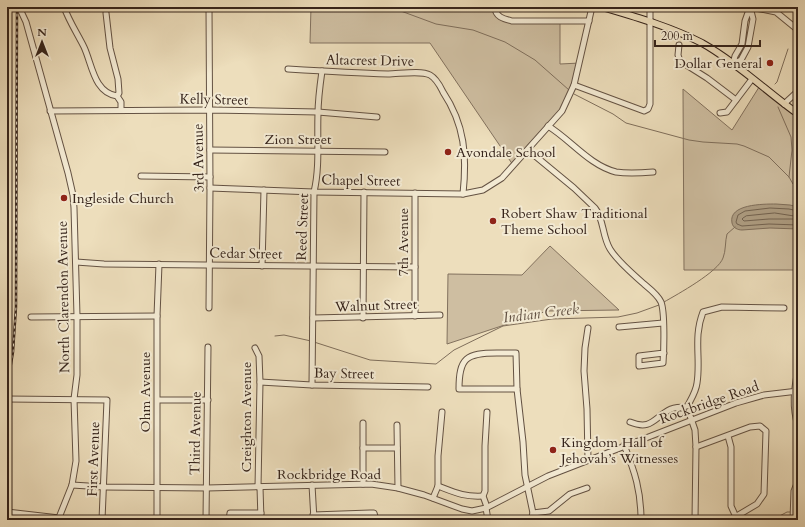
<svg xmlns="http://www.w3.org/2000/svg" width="805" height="527" font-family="Cardo,serif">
<rect width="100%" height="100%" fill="#eddebc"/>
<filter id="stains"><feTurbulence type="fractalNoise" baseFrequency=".005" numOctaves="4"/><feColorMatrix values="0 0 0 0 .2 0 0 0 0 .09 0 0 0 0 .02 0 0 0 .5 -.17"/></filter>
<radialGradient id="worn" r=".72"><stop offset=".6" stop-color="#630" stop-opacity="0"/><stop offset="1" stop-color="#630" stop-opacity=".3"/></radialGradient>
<g fill="#cebea1" stroke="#82715e">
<polygon points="311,7 496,7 497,14 509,20 560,22 560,64 580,63 572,93 560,114 513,165 430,43 310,43"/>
<polygon points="761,84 798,111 798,270 684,270 683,89 732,130"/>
<polygon points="550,246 619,310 547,311 447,344 448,274 522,275"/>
</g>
<path fill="#af9f85" stroke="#7f6e5b" d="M776,204L790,205L798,207V229L770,228L742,230C738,230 733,228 732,223C728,204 763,204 776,204Z"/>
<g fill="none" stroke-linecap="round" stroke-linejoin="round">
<g stroke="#726250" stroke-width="1">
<polyline points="798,211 789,209 770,208 745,211 738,215 736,222 737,224 742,226 769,224 798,225"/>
<polygon points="775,213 794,216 795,218 793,219 769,219 744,221 742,219 743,218 746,216"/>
</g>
<g stroke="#7f6e5b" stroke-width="1">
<polyline points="390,7 436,24 473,30 505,42 535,60 569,90"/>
<polyline points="775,84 777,82 788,49"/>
<polyline points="574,94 613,114 626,123 689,140 703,142 737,144 744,146 769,157 789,177 793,184 798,188"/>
<polyline points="778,107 791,137 792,150 789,177"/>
<path d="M664,302C678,294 718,272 723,258C726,251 725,241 727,234L735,227"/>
<polyline points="275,336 284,335 311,341"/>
<polyline points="314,342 370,360 436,364 454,350 503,326 552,319 618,317 637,313 659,305"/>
<polyline points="796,512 798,512"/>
<polyline points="772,520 787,512 790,512"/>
</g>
<g stroke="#645243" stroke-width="7">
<g id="minor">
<polyline points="19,7 26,22 68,173 73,195 74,208 77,316 77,375 74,399 76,461 72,485 58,520"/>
<path d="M64,7C69,21 77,33 84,47C92,64 94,93 117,96L121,102V110"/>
<polyline points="209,7 210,188 209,308"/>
<path d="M495,7C495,17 504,19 512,21H589"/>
<polygon points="750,7 753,19 748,47 741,60 733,64 735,56 742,44 745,21"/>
<polyline points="750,7 776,12 798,30"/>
<polyline points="106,13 110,48 118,79 119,93 117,96"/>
<polyline points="679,45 678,55 680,61 707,78 736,100"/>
<path d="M288,69C321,71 355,73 388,74C399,74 421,70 430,75C437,79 440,86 443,92C465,125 467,156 463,194"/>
<polyline points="574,85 644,111 648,109 650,104 650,7"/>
<polyline points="784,104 798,91"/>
<polyline points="50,111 209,110 318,112 377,117"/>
<polyline points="720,113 727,112 752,79"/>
<path d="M548,126C571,140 589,165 616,172C628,174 642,173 653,172"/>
<polyline points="210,150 385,152"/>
<path d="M528,150L574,188L595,208C604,219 602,236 610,249C618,262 632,273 644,284C650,289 658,295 661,302C665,312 664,350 663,363L639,366V356L664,353"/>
<polyline points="141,176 210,177"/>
<polyline points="210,188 314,192 463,194 483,190 502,178 562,111 574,85 592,7"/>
<polyline points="415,193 415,316"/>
<polyline points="76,262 104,264 415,267"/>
<polyline points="262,266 264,190"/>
<polyline points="31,317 157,316"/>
<polyline points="313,318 440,315"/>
<polyline points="363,318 364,192"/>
<polyline points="619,327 663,323"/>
<polyline points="255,348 259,356 260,382 258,487"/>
<path d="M497,353H516L517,389H459C459,358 466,353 497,353Z"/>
<path d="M798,370C794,389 792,407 798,426"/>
<polyline points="260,382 312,385 428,387"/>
<path d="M312,385L314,192C320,167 317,139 318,114C318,100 320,85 322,71"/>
<polyline points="517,389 523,442 525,475 533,513 531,520"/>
<polyline points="7,399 107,400 102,520"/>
<polyline points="158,400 208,400"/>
<polyline points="487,412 485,446 485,491 483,496 487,507"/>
<path d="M630,422C652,431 654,417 671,409C676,407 682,407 687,407"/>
<polyline points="363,423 363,484"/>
<polyline points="397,425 398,488"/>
<polyline points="728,436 731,447 731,506 736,517"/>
<path d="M624,445C635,472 641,491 641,520"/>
<polyline points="696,447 750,427 760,426 766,431 764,494 757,504 730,520"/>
<polyline points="363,448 397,448"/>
<polyline points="588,460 587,409 584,371 585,348 588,328"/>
<polyline points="72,485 104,487 207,488 371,484 398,488 424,495 462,509 472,511 486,508 548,476 736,403 764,395 798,391"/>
<polyline points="312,485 314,520"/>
<path d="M438,486C456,493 464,497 483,496"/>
<polyline points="260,487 261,520"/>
<polyline points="433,498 438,486 438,456 442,412"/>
<polyline points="486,508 488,520"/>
<polyline points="7,512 59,518"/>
<polyline points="533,513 549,511 570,494 587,488"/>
<polyline points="313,515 370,513 374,513 376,520"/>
<polyline points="157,520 157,316 159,264"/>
<polyline points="206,520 208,347"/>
<polyline points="229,520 230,513 261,513"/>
<path d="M695,520L696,447L695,430L687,407C691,399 696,392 697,383C701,358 693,338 703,312L722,307L784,308"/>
<polyline points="793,520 794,491 798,481"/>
</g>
</g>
<g stroke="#36241b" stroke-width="8">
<path id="major" d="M602,7C636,17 671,27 702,43C736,62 766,91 798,114"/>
</g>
<use href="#minor" stroke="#f3ead3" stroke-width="5"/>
<use href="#major" stroke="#eddebc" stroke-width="6"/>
<g stroke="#36241b" stroke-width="2.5">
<polyline id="rail" points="7,388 13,352 16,307 17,7"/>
</g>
<use href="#rail" stroke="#f3ead3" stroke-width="1" stroke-dasharray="3" stroke-linecap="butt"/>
</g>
<g fill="#8f2418" stroke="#f3ead3" stroke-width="1.5">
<circle cx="770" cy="63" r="4"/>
<circle cx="448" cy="152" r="4"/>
<circle cx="64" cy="198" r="4"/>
<circle cx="493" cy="221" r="4"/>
<circle cx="553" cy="450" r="4"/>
</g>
<g text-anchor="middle" stroke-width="4" stroke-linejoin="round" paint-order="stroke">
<g font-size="14" fill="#36241b" stroke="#f3ead3">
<text transform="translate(370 60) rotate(1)" y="5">Altacrest Drive</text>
<text transform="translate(214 99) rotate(1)" y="5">Kelly Street</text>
<text x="298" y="144">Zion Street</text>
<text transform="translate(198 158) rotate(-91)" y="5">3rd Avenue</text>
<text transform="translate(361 180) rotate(1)" y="5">Chapel Street</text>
<text transform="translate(302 227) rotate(-88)" y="5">Reed Street</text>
<text transform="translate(403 242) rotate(-90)" y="5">7th Avenue</text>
<text transform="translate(246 253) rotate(1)" y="5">Cedar Street</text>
<text transform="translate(63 297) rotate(-91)" y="5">North Clarendon Avenue</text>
<text transform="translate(376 305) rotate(-2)" y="5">Walnut Street</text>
<text transform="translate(344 373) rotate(1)" y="5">Bay Street</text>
<text transform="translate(145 392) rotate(-90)" y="5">Ohm Avenue</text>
<text transform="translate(709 402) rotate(-19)" y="5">Rockbridge Road</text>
<text transform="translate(246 417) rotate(-90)" y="5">Creighton Avenue</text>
<text transform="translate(195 433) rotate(-89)" y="5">Third Avenue</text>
<text transform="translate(93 459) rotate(-88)" y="5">First Avenue</text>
<text x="329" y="479">Rockbridge Road</text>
</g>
<g font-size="14" fill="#36241b" stroke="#f3ead3" text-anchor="start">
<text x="762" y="68" text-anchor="end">Dollar General</text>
<text x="456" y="157">Avondale School</text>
<text x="72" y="203">Ingleside Church</text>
<text x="501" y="218">Robert Shaw Traditional<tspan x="501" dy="16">Theme School</tspan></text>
<text x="561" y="447">Kingdom Hall of<tspan x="561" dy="16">Jehovah’s Witnesses</tspan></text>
</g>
<g font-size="15" font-style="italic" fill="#604f40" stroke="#f3ead3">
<text transform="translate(541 313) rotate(-7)" y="5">Indian Creek</text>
</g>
</g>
<rect width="805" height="527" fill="none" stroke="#eddebc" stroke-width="24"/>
<rect x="8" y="8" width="789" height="511" fill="none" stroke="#36241b" stroke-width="2"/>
<rect x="12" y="12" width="781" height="503" fill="none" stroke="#36241b"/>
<g transform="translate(42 42)" stroke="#f3ead3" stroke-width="3" paint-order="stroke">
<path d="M0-3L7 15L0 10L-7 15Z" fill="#36241b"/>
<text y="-6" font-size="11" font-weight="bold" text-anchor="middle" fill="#36241b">N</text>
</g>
<path d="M655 40v6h105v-6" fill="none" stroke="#36241b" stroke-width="2"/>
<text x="661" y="40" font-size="12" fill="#36241b" stroke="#f3ead3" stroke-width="3" paint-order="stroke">200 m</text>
<rect width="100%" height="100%" filter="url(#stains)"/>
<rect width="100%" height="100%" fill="url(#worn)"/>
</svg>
